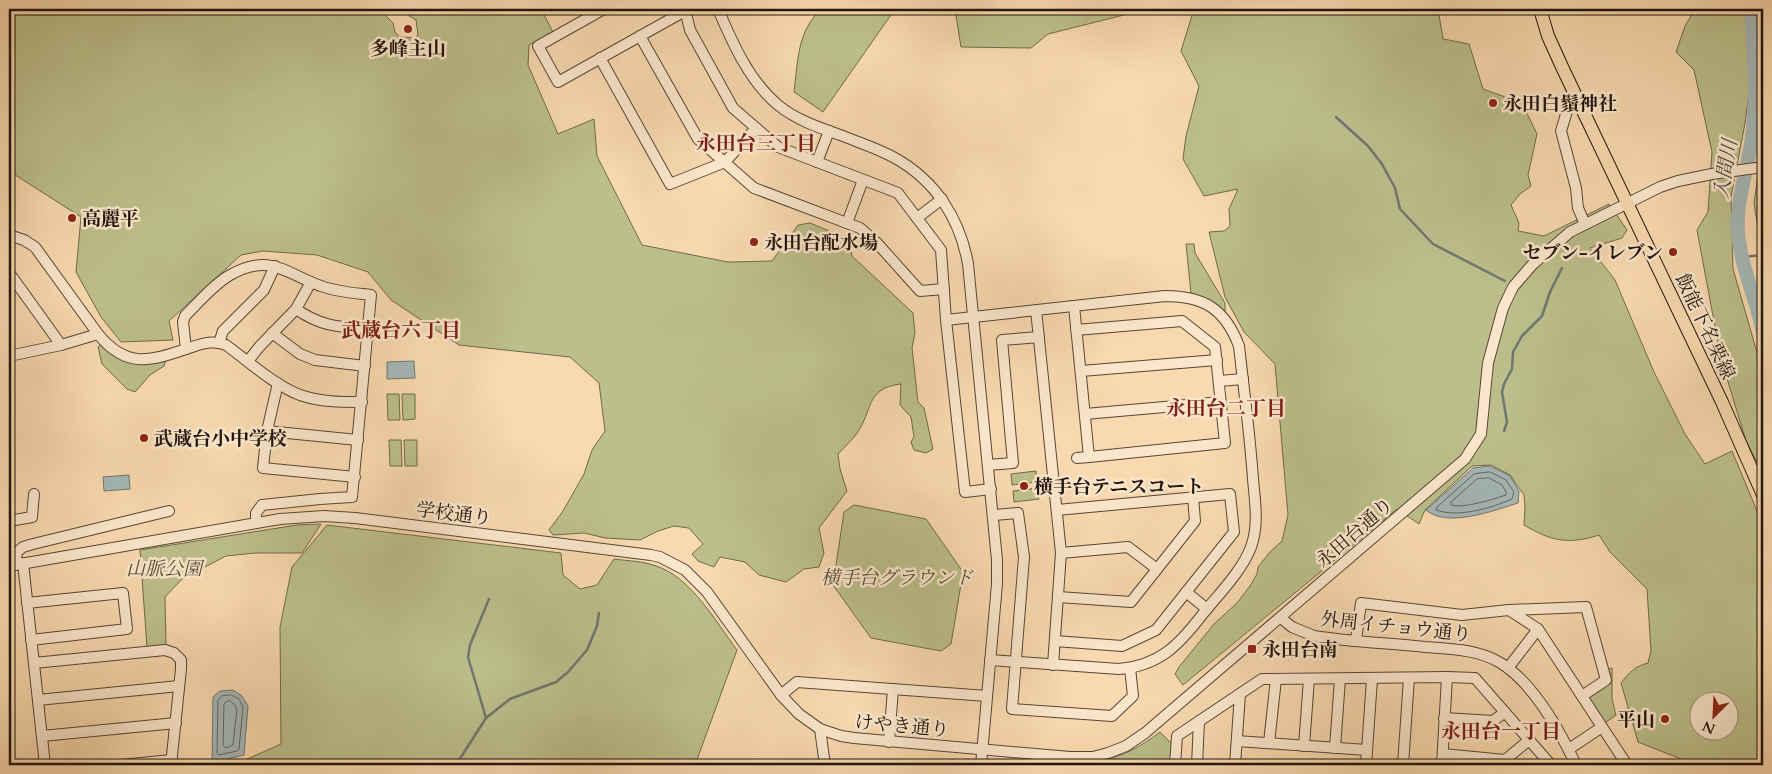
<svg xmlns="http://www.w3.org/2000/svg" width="1772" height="774" font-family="Cardo,'Noto Serif JP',serif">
<rect width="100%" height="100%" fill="#f9d9af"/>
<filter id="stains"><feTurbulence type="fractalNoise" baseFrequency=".004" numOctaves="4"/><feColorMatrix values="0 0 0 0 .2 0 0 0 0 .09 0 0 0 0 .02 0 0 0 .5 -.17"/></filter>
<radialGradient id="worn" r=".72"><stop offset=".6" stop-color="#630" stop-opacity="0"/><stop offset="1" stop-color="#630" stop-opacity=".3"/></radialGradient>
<g fill="#bcbf8b" stroke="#6e6a4c" fill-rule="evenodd">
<path d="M9,9H379L393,23L395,32L400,37L415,38L418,35L416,20L397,9H548L543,13L553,32L529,45L528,65L558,134L594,119L597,156L642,245L728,262L772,261L798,225L810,223L849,239L852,256L913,313L915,333L912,348L918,402L924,408L933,449L926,453L914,450L911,442L914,437L911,417L900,405L901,384C865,388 873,411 857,433C852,441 844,447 838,454L840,469L847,491L819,528L824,553L819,567L804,569L786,582L759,575L745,562L720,557L714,567L698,561L692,554L703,544L689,528L674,526L658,531L640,540L605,538L584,533L553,535L549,530L563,511L584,474L592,450L605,431L599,383L570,357L459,345L391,300L368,272L317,255L263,251L241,255L169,321L173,340L121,342L101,317L76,272L81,217L9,171Z"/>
<path d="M821,9H909L893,12L823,112L794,92C798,61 797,32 821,9Z"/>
<polygon points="955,9 1148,9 1048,34 1031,48 961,47"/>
<path d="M1194,9H1438L1443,39L1469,44L1483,89L1522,103L1537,134L1528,175L1531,186L1520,194L1511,205L1519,223L1518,231L1544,236L1609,204L1627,230L1622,238L1590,248L1615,280L1654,372L1685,434L1705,464L1732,451L1763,525V765H1696L1638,742L1621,683C1629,673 1635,666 1648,663L1651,651L1647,589L1610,552L1599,535C1568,545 1551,541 1524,525L1525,507L1524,495L1510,475L1491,465L1472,466L1425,510L1419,524L1397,509L1183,685L1175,674L1179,667L1214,624L1237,603L1250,586L1257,574L1258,567L1270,552L1282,541L1288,515L1275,364L1244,332L1225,297L1209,232L1224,231L1230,226L1229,209L1238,189L1204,196L1183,159L1186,136L1199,86L1181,51ZM1700,702H1730V732H1700Z"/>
<polygon points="1695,9 1745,9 1751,78 1745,123 1731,197 1733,269 1763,373 1763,474 1746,441 1721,359 1697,230 1708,212 1712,152 1694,70 1676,52 1685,26"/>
<polygon points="1763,139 1763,260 1754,203"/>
<polygon points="1186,244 1194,244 1195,253 1225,303 1225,312 1216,305 1191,293"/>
<polygon points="102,343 109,352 166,360 164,366 150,375 135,392 127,389 102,364 98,347"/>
<polygon points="387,394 399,394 400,420 388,420"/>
<polygon points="402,394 415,394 415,419 403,420"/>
<polygon points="389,440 401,440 402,466 390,466"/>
<polygon points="404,440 417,440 417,466 405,466"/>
<polygon points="1036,471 1037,482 1012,485 1011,474"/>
<polygon points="1038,488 1039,499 1014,502 1013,491"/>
<polygon points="854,505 926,519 963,572 951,644 941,651 871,638 833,585 844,512"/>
<polygon points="321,524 302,553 255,553 226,556 182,579 165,597 166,645 147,647 140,550 297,525"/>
<path d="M327,525L561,553L563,575L580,589L597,585L614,559C628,561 643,561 656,566C691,577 716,622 737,650L695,765H234L281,744L280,627L292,567Z"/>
<polygon points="1612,668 1612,699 1616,715 1602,725 1582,696 1606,680 1604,671"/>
<path d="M1160,732L1172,744L1171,765H1041V763C1090,766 1120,763 1160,732Z"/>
</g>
<g fill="#a4b7b7" stroke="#6f7673">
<polygon points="414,361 415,378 387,379 387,362"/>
<path d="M1490,466L1510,476L1519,491L1518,503C1493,511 1447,528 1426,510L1473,468Z"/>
<polygon points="129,475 130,489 104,491 103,477"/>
<polygon points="233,690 242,696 248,706 244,755 212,763 213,697 220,691"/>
</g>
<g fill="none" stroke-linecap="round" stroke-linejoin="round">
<g stroke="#626662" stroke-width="1">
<path d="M1490,472L1506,480L1514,492L1512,499C1491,508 1459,518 1436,510L1437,507L1474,474Z"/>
<path d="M1489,478L1502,485L1506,492V495C1494,499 1463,509 1451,505V502L1477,479Z"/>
<polygon points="231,695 239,699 243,707 239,749 237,751 219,755 217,753 218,700 222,696"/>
<polygon points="230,701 234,704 237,709 233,745 226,748 223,745 224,704 226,702"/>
</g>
<g stroke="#6f7673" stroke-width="2.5">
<polyline points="1336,117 1368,146 1382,164 1395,188 1400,209 1433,244 1505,281"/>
<polyline points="1742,257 1763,255"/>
<polyline points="1504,431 1507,422 1502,392 1504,384 1512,369 1513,352 1522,336 1542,316 1550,292 1562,268"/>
<polyline points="486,718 468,657 470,645 489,599"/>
<polyline points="219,764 219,765"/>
<polyline points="456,765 486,718 510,699 556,682 568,672 587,650 597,626 599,613"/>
</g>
<path stroke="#a4b7b7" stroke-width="14" d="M1751,9C1754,54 1758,105 1750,150C1745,178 1736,204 1738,233C1741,268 1757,300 1763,333"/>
<g stroke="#564636" stroke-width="12">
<g id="minor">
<polyline points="604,9 538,46 558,82 685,11"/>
<polyline points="685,9 690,30 733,108 778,147 898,193 941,250 946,320 965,492 991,489"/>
<path d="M718,9C732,42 749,81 778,105C796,120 820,128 843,136C860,143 879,149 895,158C936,181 960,219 968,264L997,560V584L981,765"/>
<polyline points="640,36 698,139 754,188 860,228 877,243 920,291 944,289"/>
<polyline points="600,58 670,184 725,162 756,128"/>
<polyline points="1573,91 1561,131 1576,188 1578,208 1585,224"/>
<polyline points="817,162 829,131"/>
<polyline points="917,218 942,199"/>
<polyline points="847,223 863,180"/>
<path d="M9,235L24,240L35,247L98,334C128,371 153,360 192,347C204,343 214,340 226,345C248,361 274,385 300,395C320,402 341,402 362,402"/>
<polyline points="9,275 10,274 61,345"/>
<polyline points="1074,306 1089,457 1225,443 1215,347 1182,321 1076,330"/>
<path d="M296,309C320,326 338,327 367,329"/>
<polyline points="1036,310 1061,553 1053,665"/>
<path d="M946,320L1165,296C1204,296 1225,309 1239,346C1244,391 1250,435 1253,479C1255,502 1259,525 1251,547C1242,571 1218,595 1202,615C1179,645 1159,666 1119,669L990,660"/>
<polyline points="272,333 300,354 315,360 365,366"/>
<polyline points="219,343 223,331 264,290 275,266"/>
<path d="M186,349L183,322L185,316C199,302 213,285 230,275C271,252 286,274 321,286C337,292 354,293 371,295L352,497L320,499L262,505L256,513V523"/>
<polyline points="9,356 61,345 98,334"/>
<polyline points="248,361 260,346 296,309 311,282"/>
<polyline points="1081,371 1217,360"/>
<polyline points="1219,381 1243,379"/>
<polyline points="278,383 267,431 263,468 355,477"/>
<polyline points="1085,414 1221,402"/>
<polyline points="267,431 358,440"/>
<polyline points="1077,458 1089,457"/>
<polyline points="988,465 1013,463 1002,340 1039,337"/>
<polyline points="994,515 1018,513 1024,557 1012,709 1112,716 1133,696 1130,668"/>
<polyline points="9,521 32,517 34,494"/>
<polyline points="1061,553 1128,547 1157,569"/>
<polyline points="23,563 45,765"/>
<polyline points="15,565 17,552 23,547 33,544 169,511"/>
<polyline points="9,566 280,519 324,516 355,518 651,555 660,557 685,570 707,592 781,695 799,714 820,729 841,736 854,738 1070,757 1093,757 1108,753 1126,746 1145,733 1465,459 1481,434 1488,363 1503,308 1513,287 1532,265 1570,232 1660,187 1678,181 1712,174 1763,167"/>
<polyline points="1186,592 1207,609"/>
<polyline points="1058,597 1131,602 1195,521 1193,497"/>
<polyline points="27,603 123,593 127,629 31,640"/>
<polyline points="1509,610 1538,629 1627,765"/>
<path d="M1281,618L1292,627L1314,636C1351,642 1388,643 1425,647C1450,649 1476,649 1499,662C1532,681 1560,731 1576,765"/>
<polyline points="1356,640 1361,603 1462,615 1509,610 1586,607 1606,680 1582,696"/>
<polyline points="1055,641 1122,646 1156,630 1234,532 1230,494 1057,510"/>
<polyline points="34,663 165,650 174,653 181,660 181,669 171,765"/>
<polyline points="1508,668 1538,629"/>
<polyline points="781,695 797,682 987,696"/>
<polyline points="38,700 179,686"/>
<polyline points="1444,718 1493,721 1505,712"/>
<polyline points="820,729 825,765"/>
<polyline points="42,736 176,723"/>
<polyline points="1237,741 1367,750"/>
<polyline points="889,742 893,689"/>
<polyline points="1269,743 1276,679"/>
<polyline points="1304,746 1309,679"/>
<polyline points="1335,748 1340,679"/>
<polyline points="1569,749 1602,727"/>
<polyline points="1443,754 1505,760 1529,740"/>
<polyline points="121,765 171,760"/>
<polyline points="1175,765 1177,736 1262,679 1447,677 1475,678 1551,765"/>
<polyline points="1197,765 1199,721"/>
<polyline points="1235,765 1240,694"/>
<polyline points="1366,765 1372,679"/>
<polyline points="1403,765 1409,678"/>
<polyline points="1442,765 1447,677"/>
</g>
</g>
<g stroke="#20150d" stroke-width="14">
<polyline id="major" points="1540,9 1548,36 1563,69 1722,402 1763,495"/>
</g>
<use href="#minor" stroke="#fbe6cb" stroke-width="10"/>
<use href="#major" stroke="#f9d9af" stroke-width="12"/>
</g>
<g fill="#8f2418" stroke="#fbe6cb" stroke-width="2">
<circle cx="408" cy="29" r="5"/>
<circle cx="1493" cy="103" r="5"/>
<circle cx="72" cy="218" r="5"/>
<circle cx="754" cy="242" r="5"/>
<circle cx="1673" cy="252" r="5"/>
<circle cx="144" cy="438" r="5"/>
<circle cx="1024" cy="486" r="5"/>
<rect x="1247" y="644" width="10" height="10" rx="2.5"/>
<circle cx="1665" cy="719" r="5"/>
</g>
<g text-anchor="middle" stroke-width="5" stroke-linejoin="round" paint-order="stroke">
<g font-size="19" font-weight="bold" fill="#20150d" stroke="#fbe6cb" text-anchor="start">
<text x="408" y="55" text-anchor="middle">多峰主山</text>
<text x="1503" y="110">永田白鬚神社</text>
<text x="82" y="225">高麗平</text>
<text x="764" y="249">永田台配水場</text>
<text x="1663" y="259" text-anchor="end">セブン-イレブン</text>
<text x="154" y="445">武蔵台小中学校</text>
<text x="1034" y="493">横手台テニスコート</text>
<text x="1262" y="656">永田台南</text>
<text x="1655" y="726" text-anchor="end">平山</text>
</g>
<g font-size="19" fill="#20150d" stroke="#fbe6cb">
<text transform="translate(1706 326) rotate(65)" y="7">飯能下名栗線</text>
<text transform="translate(454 513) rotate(7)" y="7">学校通り</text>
<text transform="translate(1354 532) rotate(-41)" y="7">永田台通り</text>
<text transform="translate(1396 626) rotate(6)" y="7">外周イチョウ通り</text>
<text transform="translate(902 725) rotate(5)" y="7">けやき通り</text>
</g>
<g font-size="19" font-style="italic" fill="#575039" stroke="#fbe6cb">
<text x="164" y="575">山脈公園</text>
<text x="897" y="584">横手台グラウンド</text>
</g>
<g font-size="20" font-weight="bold" fill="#7a1f14" stroke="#fbe6cb">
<text x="756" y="150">永田台三丁目</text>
<text x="401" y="337">武蔵台六丁目</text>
<text x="1226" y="415">永田台二丁目</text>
<text x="1501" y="738">永田台一丁目</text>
</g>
<g font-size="20" font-style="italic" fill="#4e4e48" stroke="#fbe6cb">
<text transform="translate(1725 169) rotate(-81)" y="7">入間川</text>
</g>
</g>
<rect width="1772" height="774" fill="none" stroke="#f9d9af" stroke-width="30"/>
<rect x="10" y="10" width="1752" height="754" fill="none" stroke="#20150d" stroke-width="2.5"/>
<rect x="15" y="15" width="1742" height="744" fill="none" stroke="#20150d"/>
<g transform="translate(1714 716) rotate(204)"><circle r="24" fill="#fbe6cb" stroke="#a3927f"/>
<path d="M0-4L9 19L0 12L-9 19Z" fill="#8f2418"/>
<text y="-8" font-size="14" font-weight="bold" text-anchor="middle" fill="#20150d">N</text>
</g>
<rect width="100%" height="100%" filter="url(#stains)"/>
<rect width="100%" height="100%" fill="url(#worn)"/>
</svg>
